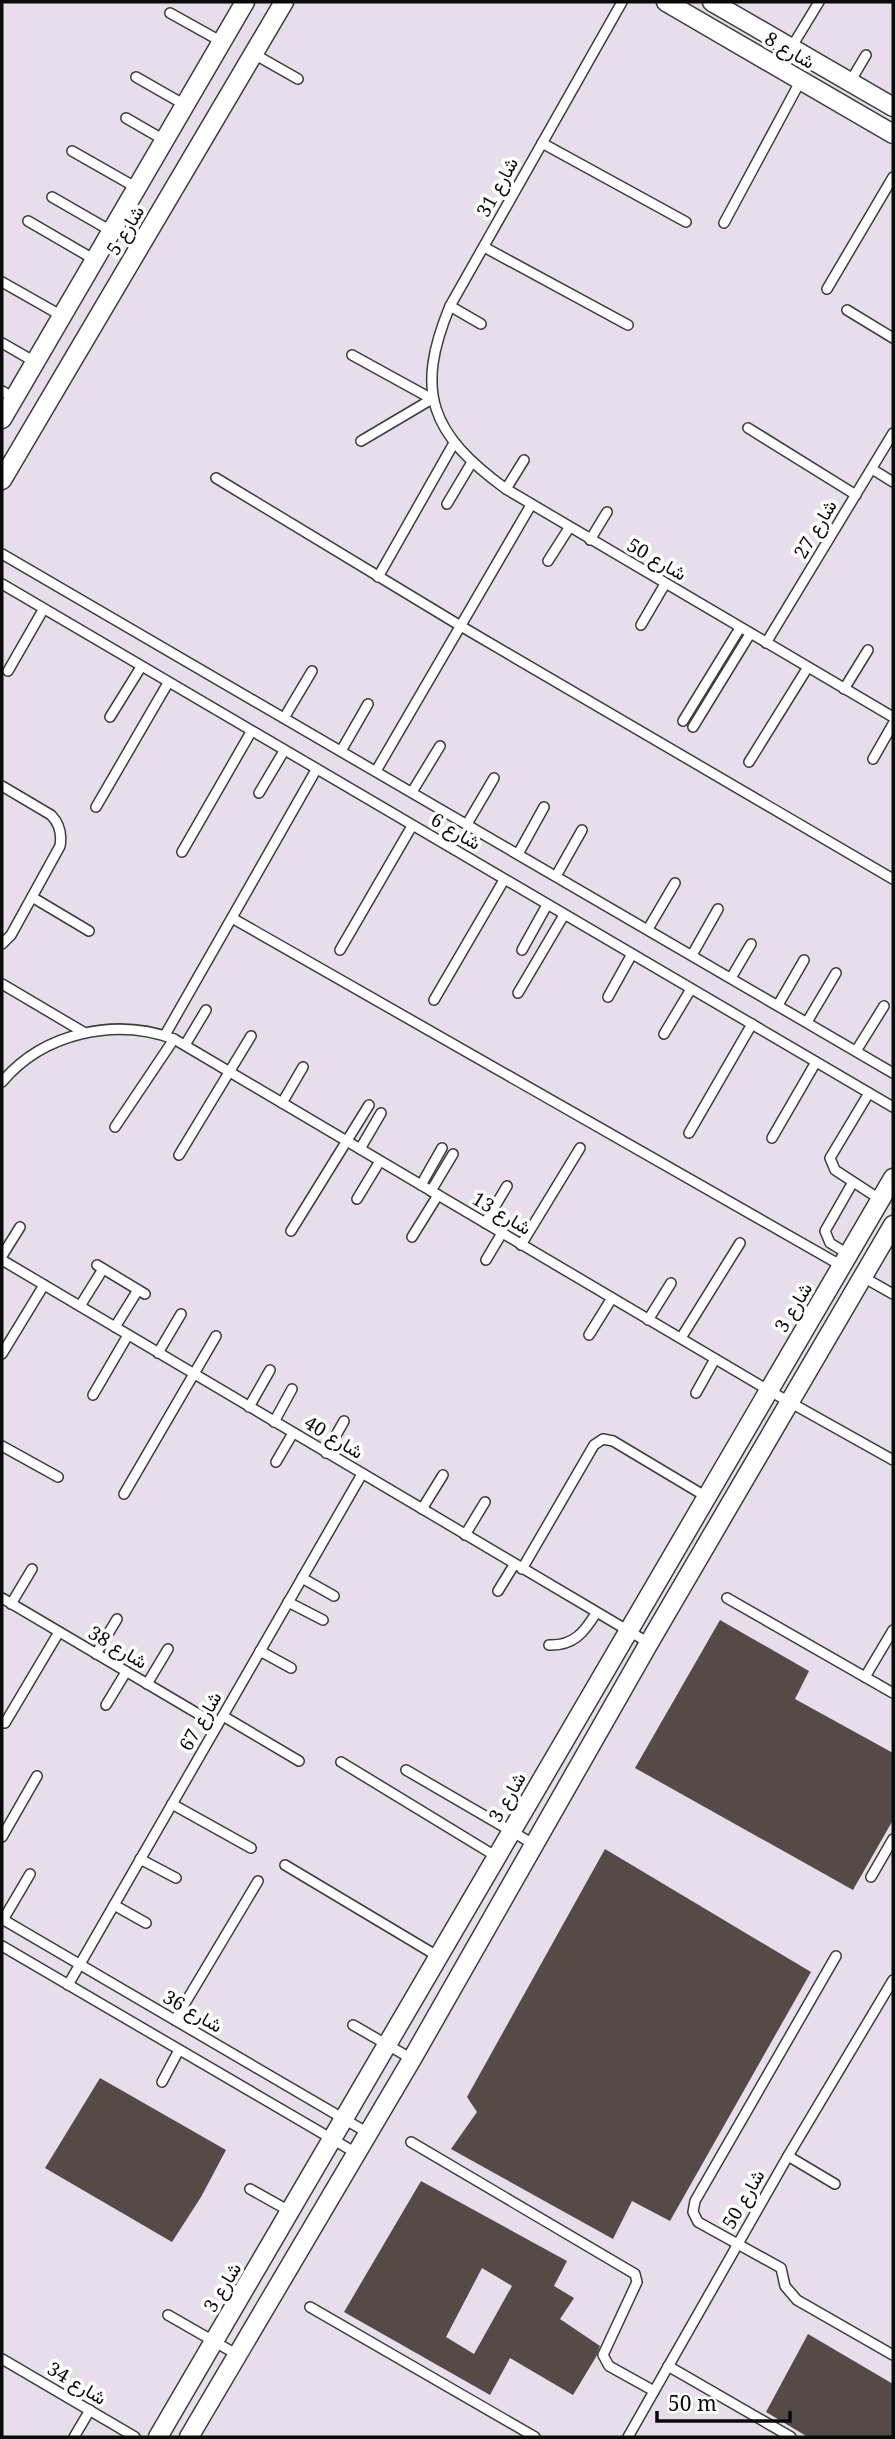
<svg xmlns="http://www.w3.org/2000/svg" width="895" height="2439" font-family="'Noto Serif',Vazirmatn,serif">
<rect width="100%" height="100%" fill="#fff9e7"/>
<rect fill="#e8ddeb" x="2" y="2" width="891" height="2435"/>
<g fill="#544a46" fill-rule="evenodd">
<polygon points="720,1620 809,1671 795,1699 893,1753 893,1820 853,1890 635,1768"/>
<polygon points="605,1849 811,1972 670,2221 632,2201 613,2239 451,2149 477,2112 467,2097"/>
<polygon points="100,2078 226,2150 201,2197 172,2242 45,2168"/>
<path d="M421,2181L567,2261L554,2286L574,2298L560,2319L600,2346L596,2357L573,2395L510,2358L490,2395L344,2312ZM482,2268L512,2286L474,2354L446,2337Z"/>
<polygon points="808,2334 893,2384 893,2437 808,2437 766,2412"/>
</g>
<g fill="none" stroke-linecap="round" stroke-linejoin="round">
<g stroke="#3d3d3d" stroke-width="12">
<g id="service">
<path d="M622,2L450,306C414,393 431,434 506,489L893,717"/>
<polyline points="170,13 222,42"/>
<polyline points="791,48 819,2"/>
<polyline points="254,54 298,79"/>
<polyline points="136,77 185,105"/>
<polyline points="850,82 866,55"/>
<polyline points="126,118 164,140"/>
<polyline points="542,143 686,222"/>
<polyline points="72,151 137,188"/>
<polyline points="52,197 111,231"/>
<polyline points="28,221 95,260"/>
<polyline points="724,223 801,80"/>
<polyline points="484,247 628,325"/>
<polyline points="2,282 62,316"/>
<polyline points="827,289 893,177"/>
<polyline points="450,306 481,324"/>
<polyline points="847,310 893,338"/>
<polyline points="2,343 35,362"/>
<polyline points="352,355 432,399"/>
<polyline points="2,391 14,398"/>
<polyline points="748,428 856,495"/>
<polyline points="361,441 432,399"/>
<polyline points="872,469 893,482"/>
<polyline points="216,478 459,625 893,879"/>
<polyline points="506,489 524,460"/>
<polyline points="447,504 472,462"/>
<polyline points="590,540 607,512"/>
<polyline points="2,554 893,1073"/>
<polyline points="548,561 569,528"/>
<polyline points="378,577 454,443"/>
<polyline points="2,584 893,1107"/>
<polyline points="641,625 665,584"/>
<polyline points="766,643 893,433"/>
<polyline points="8,671 43,610"/>
<polyline points="844,689 868,650"/>
<polyline points="110,717 141,667"/>
<polyline points="284,718 312,671"/>
<polyline points="683,721 740,628"/>
<polyline points="693,727 750,634"/>
<polyline points="341,751 368,704"/>
<polyline points="873,759 893,724"/>
<polyline points="749,762 808,667"/>
<polyline points="376,771 531,505"/>
<path d="M2,786L51,815C60,824 62,834 60,846L11,935L2,944"/>
<polyline points="412,792 440,746"/>
<polyline points="259,793 284,751"/>
<polyline points="96,807 168,683"/>
<polyline points="467,824 494,778"/>
<polyline points="182,852 251,732"/>
<polyline points="518,854 544,807"/>
<polyline points="556,876 582,830"/>
<polyline points="32,897 89,931"/>
<polyline points="232,918 842,1266"/>
<polyline points="648,929 675,883"/>
<polyline points="340,950 412,826"/>
<polyline points="522,950 547,905"/>
<polyline points="692,955 718,909"/>
<polyline points="731,978 751,944"/>
<polyline points="2,984 85,1033"/>
<polyline points="518,993 564,915"/>
<polyline points="608,997 632,954"/>
<polyline points="434,1000 504,880"/>
<polyline points="778,1005 804,960"/>
<polyline points="807,1022 836,973"/>
<polyline points="664,1034 691,989"/>
<polyline points="165,1035 316,770"/>
<polyline points="185,1045 206,1010"/>
<polyline points="856,1051 884,1006"/>
<path d="M2,1082C43,1033 115,1017 174,1039L768,1390L893,1460"/>
<polyline points="869,1093 830,1158 835,1170 881,1200"/>
<polyline points="282,1103 303,1067"/>
<polyline points="115,1127 174,1039"/>
<polyline points="689,1133 752,1024"/>
<polyline points="772,1138 816,1062"/>
<polyline points="360,1149 381,1113"/>
<polyline points="179,1155 251,1036"/>
<polyline points="421,1185 442,1148"/>
<polyline points="431,1191 453,1154"/>
<polyline points="357,1199 380,1161"/>
<polyline points="485,1223 507,1186"/>
<polyline points="291,1231 369,1105"/>
<polyline points="412,1237 438,1195"/>
<polyline points="521,1245 580,1148"/>
<polyline points="848,1254 830,1243 825,1231 853,1182"/>
<polyline points="2,1256 20,1227"/>
<polyline points="2,1260 649,1643"/>
<polyline points="486,1260 502,1233"/>
<polyline points="97,1265 145,1294"/>
<polyline points="863,1277 893,1294"/>
<polyline points="80,1306 103,1269"/>
<polyline points="648,1320 671,1283"/>
<polyline points="115,1327 138,1290"/>
<polyline points="589,1335 612,1298"/>
<polyline points="681,1338 740,1243"/>
<polyline points="158,1353 181,1314"/>
<polyline points="2,1354 44,1285"/>
<polyline points="696,1393 715,1359"/>
<polyline points="93,1395 128,1335"/>
<polyline points="249,1407 270,1370"/>
<polyline points="274,1422 292,1389"/>
<polyline points="2,1446 58,1477"/>
<polyline points="326,1453 344,1421"/>
<polyline points="276,1462 293,1433"/>
<polyline points="124,1494 216,1336"/>
<polyline points="422,1509 443,1475"/>
<polyline points="465,1535 485,1502"/>
<polyline points="522,1569 594,1445 603,1439 613,1441 705,1496"/>
<polyline points="302,1578 334,1596"/>
<polyline points="498,1591 514,1565"/>
<polyline points="2,1598 217,1725"/>
<polyline points="727,1598 893,1693"/>
<polyline points="288,1602 323,1620"/>
<polyline points="11,1604 32,1569"/>
<path d="M549,1645C573,1646 584,1633 596,1613"/>
<polyline points="260,1651 291,1668"/>
<polyline points="96,1654 117,1619"/>
<polyline points="865,1677 893,1630"/>
<polyline points="147,1684 168,1649"/>
<polyline points="106,1705 126,1672"/>
<polyline points="223,1716 299,1761"/>
<polyline points="5,1723 59,1632"/>
<polyline points="341,1762 497,1857"/>
<polyline points="406,1770 535,1845"/>
<polyline points="172,1804 251,1848"/>
<polyline points="2,1837 37,1776"/>
<polyline points="140,1859 176,1878"/>
<polyline points="285,1865 439,1957"/>
<polyline points="871,1877 893,1839"/>
<polyline points="114,1905 146,1923"/>
<polyline points="2,1919 368,2133"/>
<polyline points="3,1920 30,1874"/>
<polyline points="2,1946 356,2153"/>
<polyline points="836,1956 695,2201 693,2212 698,2222 781,2268 785,2286 797,2300 893,2355"/>
<polyline points="68,1985 362,1474"/>
<polyline points="175,2020 258,1881"/>
<polyline points="353,2025 412,2059"/>
<polyline points="162,2082 179,2050"/>
<polyline points="411,2142 635,2274 637,2282 603,2355 609,2366 654,2391"/>
<polyline points="788,2156 835,2184"/>
<polyline points="250,2189 291,2212"/>
<polyline points="310,2307 535,2437"/>
<polyline points="168,2315 236,2354"/>
<polyline points="2,2359 135,2437"/>
<polyline points="668,2366 791,2437"/>
<polyline points="74,2437 90,2410"/>
<polyline points="628,2437 788,2156 893,1980"/>
</g>
</g>
<g stroke="#3d3d3d" stroke-width="21">
<g id="minor">
<polyline points="666,2 893,134"/>
<polyline points="712,2 893,107"/>
<polyline points="2,419 245,2"/>
<polyline points="2,480 284,2"/>
<polyline points="158,2437 893,1178"/>
<polyline points="189,2437 412,2059 649,1643 893,1225"/>
</g>
</g>
<use href="#service" stroke="#fff" stroke-width="9"/>
<use href="#minor" stroke="#fff" stroke-width="18"/>
</g>
<g text-anchor="middle" stroke-width="7" stroke-linejoin="round" paint-order="stroke">
<g font-size="19" fill="#0a0a0a" stroke="#fff">
<text transform="translate(790 50) rotate(30)" y="7">شارع 8</text>
<text transform="translate(497 187) rotate(-61)" y="7">شارع 31</text>
<text transform="translate(125 230) rotate(-59)" y="7">شارع 5</text>
<text transform="translate(815 529) rotate(-59)" y="7">شارع 27</text>
<text transform="translate(657 559) rotate(30)" y="7">شارع 50</text>
<text transform="translate(456 831) rotate(30)" y="7">شارع 6</text>
<text transform="translate(502 1213) rotate(31)" y="7">شارع 13</text>
<text transform="translate(793 1307) rotate(-59)" y="7">شارع 3</text>
<text transform="translate(334 1437) rotate(31)" y="7">شارع 40</text>
<text transform="translate(118 1647) rotate(31)" y="7">شارع 38</text>
<text transform="translate(200 1721) rotate(-60)" y="7">شارع 67</text>
<text transform="translate(507 1797) rotate(-60)" y="7">شارع 3</text>
<text transform="translate(193 2011) rotate(30)" y="7">شارع 36</text>
<text transform="translate(743 2199) rotate(-60)" y="7">شارع 50</text>
<text transform="translate(222 2287) rotate(-59)" y="7">شارع 3</text>
<text transform="translate(77 2383) rotate(31)" y="7">شارع 34</text>
</g>
</g>
<rect width="895" height="2439" fill="none" stroke="#0a0a0a" stroke-width="7"/>
<path d="M657 2411v10h133v-10" fill="none" stroke="#0a0a0a" stroke-width="3.5"/>
<text x="668" y="2411" font-size="21" fill="#0a0a0a" stroke="#ffffff" stroke-width="5" paint-order="stroke">50 m</text>
</svg>
